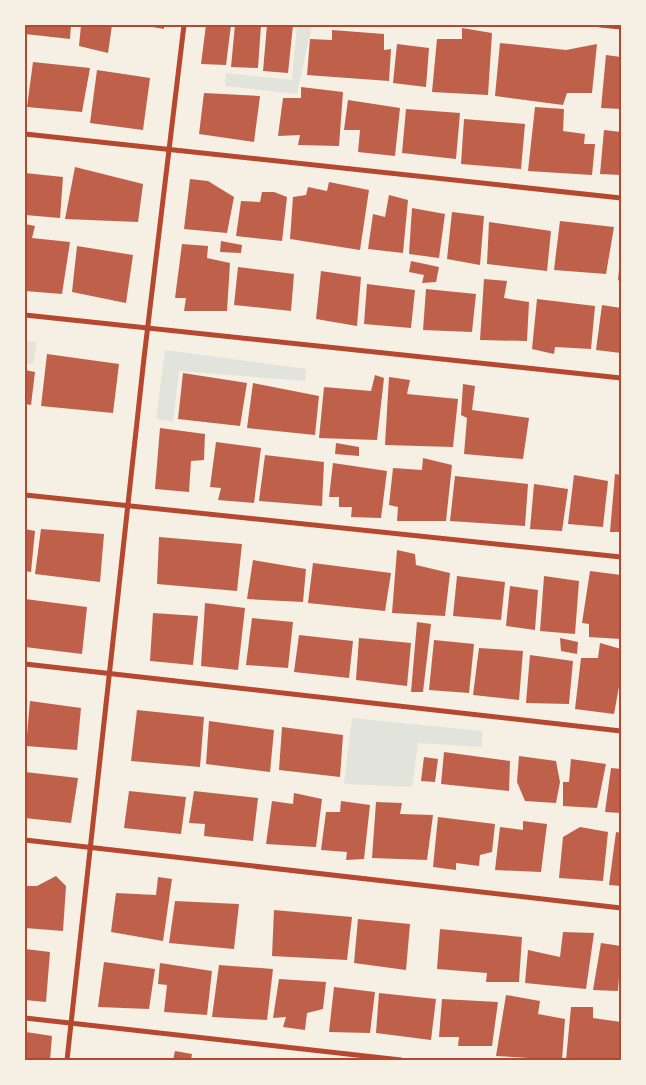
<svg xmlns="http://www.w3.org/2000/svg" width="646" height="1085" font-family="'IBM Plex Sans',sans-serif">
<rect width="100%" height="100%" fill="#f6efe4"/>
<g fill="#e2e4dc">
<polygon points="297,25 390,25 390,28 312,25 297,94 225,86 226,73 292,80"/>
<polygon points="25,341 37,342 33,364 25,363"/>
<polygon points="165,350 306,369 305,381 179,371 173,422 156,419"/>
<polygon points="352,718 482,731 482,747 418,743 412,787 344,784"/>
</g>
<g fill="#bf614a">
<polygon points="25,25 71,25 70,39 25,34"/>
<polygon points="81,25 112,25 108,53 79,46"/>
<polygon points="146,25 164,25 164,29 146,26"/>
<polygon points="206,25 231,25 226,65 201,64"/>
<polygon points="235,25 261,25 258,68 231,67"/>
<polygon points="267,25 293,25 288,73 263,71"/>
<polygon points="462,28 492,33 488,95 432,92 437,39 462,39"/>
<polygon points="332,30 384,34 384,50 391,49 389,81 307,75 310,39 332,40"/>
<polygon points="500,43 566,50 597,44 592,93 567,93 563,105 495,96"/>
<polygon points="397,44 429,48 426,87 393,83"/>
<polygon points="606,55 621,57 621,109 601,108"/>
<polygon points="33,62 90,68 82,112 27,107"/>
<polygon points="97,70 150,78 143,130 90,123"/>
<polygon points="301,87 343,92 339,146 298,145 300,135 278,136 283,98 301,98"/>
<polygon points="204,93 260,96 254,142 199,134"/>
<polygon points="348,100 400,108 395,156 358,152 360,130 344,130"/>
<polygon points="535,107 564,109 563,131 585,134 584,144 595,144 592,175 528,171"/>
<polygon points="406,109 460,113 456,159 402,153"/>
<polygon points="464,119 525,124 521,169 461,164"/>
<polygon points="604,130 621,132 621,175 600,174"/>
<polygon points="75,167 143,184 138,222 65,219"/>
<polygon points="25,173 63,177 60,218 25,215"/>
<polygon points="190,179 208,181 234,197 227,233 184,229"/>
<polygon points="329,182 369,190 360,250 290,239 293,197 306,195 308,187 327,191"/>
<polygon points="262,192 274,192 287,197 282,241 236,236 241,201 260,202"/>
<polygon points="389,195 408,200 403,253 368,249 373,214 385,217"/>
<polygon points="412,208 445,214 439,258 409,254"/>
<polygon points="452,212 484,216 480,265 447,259"/>
<polygon points="560,221 614,227 606,274 554,270"/>
<polygon points="489,222 551,231 547,271 487,264"/>
<polygon points="25,224 35,226 32,238 70,242 62,294 25,291"/>
<polygon points="221,241 242,245 241,253 220,252"/>
<polygon points="182,244 208,246 207,258 230,263 227,311 184,311 186,298 175,298"/>
<polygon points="77,246 133,255 126,303 72,292"/>
<polygon points="620,260 621,260 621,281 618,280"/>
<polygon points="411,261 439,267 436,282 422,283 424,275 409,272"/>
<polygon points="238,267 294,274 291,311 234,305"/>
<polygon points="321,271 361,277 357,326 316,319"/>
<polygon points="484,279 507,281 504,298 529,302 527,341 480,340"/>
<polygon points="367,284 415,290 411,328 364,324"/>
<polygon points="426,289 476,294 472,332 423,330"/>
<polygon points="537,299 595,306 591,349 555,347 554,354 532,349"/>
<polygon points="602,305 621,308 621,353 596,350"/>
<polygon points="47,354 119,364 113,413 41,406"/>
<polygon points="25,370 35,372 31,405 25,404"/>
<polygon points="183,373 247,383 240,426 178,419"/>
<polygon points="375,375 384,378 377,440 319,438 324,387 371,391"/>
<polygon points="389,377 410,380 407,394 458,399 453,447 385,445"/>
<polygon points="253,383 319,396 315,435 247,428"/>
<polygon points="463,384 475,386 472,410 529,418 523,459 464,454 467,418 461,415"/>
<polygon points="160,428 205,434 204,460 191,461 189,492 155,489"/>
<polygon points="216,442 261,448 254,503 218,500 221,488 210,487"/>
<polygon points="336,443 359,447 359,456 335,454"/>
<polygon points="265,455 324,462 322,506 259,501"/>
<polygon points="423,458 452,465 446,521 397,521 398,507 389,505 393,468 422,470"/>
<polygon points="333,463 387,471 381,518 351,517 352,507 339,507 339,497 329,497"/>
<polygon points="615,474 621,475 621,532 610,532"/>
<polygon points="574,475 608,481 603,527 568,524"/>
<polygon points="455,476 528,484 525,526 450,521"/>
<polygon points="534,484 568,489 562,531 530,529"/>
<polygon points="25,529 35,531 31,572 25,571"/>
<polygon points="41,529 104,534 100,582 35,574"/>
<polygon points="159,537 242,544 237,591 157,584"/>
<polygon points="397,550 415,554 416,565 450,573 445,616 392,613"/>
<polygon points="253,560 306,569 303,602 247,599"/>
<polygon points="313,563 391,573 385,611 308,603"/>
<polygon points="590,571 621,575 621,639 589,637 589,624 582,623"/>
<polygon points="457,576 505,582 501,620 453,616"/>
<polygon points="544,576 579,581 575,634 540,631"/>
<polygon points="510,586 538,590 535,630 506,626"/>
<polygon points="25,599 87,607 82,654 25,647"/>
<polygon points="205,603 245,608 238,670 201,666"/>
<polygon points="153,613 198,616 193,665 150,661"/>
<polygon points="252,618 293,622 288,668 246,665"/>
<polygon points="417,622 431,624 423,692 411,692"/>
<polygon points="299,635 353,641 349,678 294,672"/>
<polygon points="359,638 411,643 407,686 356,680"/>
<polygon points="560,638 578,642 577,654 561,651"/>
<polygon points="434,640 474,644 469,693 429,690"/>
<polygon points="600,643 621,649 621,676 614,714 575,709 581,658 598,658"/>
<polygon points="479,648 523,651 519,700 473,695"/>
<polygon points="530,655 573,661 569,704 526,703"/>
<polygon points="30,701 81,708 77,750 26,746"/>
<polygon points="137,710 204,717 200,767 131,761"/>
<polygon points="209,721 274,730 270,772 206,764"/>
<polygon points="282,727 343,735 340,777 279,770"/>
<polygon points="444,752 510,761 509,791 441,784"/>
<polygon points="519,756 556,761 560,782 556,803 525,801 517,782"/>
<polygon points="424,757 438,759 435,782 421,781"/>
<polygon points="571,759 606,764 597,808 563,806 563,782 569,782"/>
<polygon points="611,768 621,769 621,813 605,812"/>
<polygon points="25,772 78,778 71,823 25,818"/>
<polygon points="129,791 186,797 181,834 124,828"/>
<polygon points="194,791 258,798 253,841 204,836 205,824 189,823"/>
<polygon points="294,793 322,799 316,847 266,844 272,801 293,804"/>
<polygon points="341,801 370,805 364,859 346,860 347,852 321,850 326,812 340,812"/>
<polygon points="376,802 402,803 400,814 433,815 427,860 372,858"/>
<polygon points="438,817 495,824 492,852 480,855 479,866 456,863 456,870 433,867"/>
<polygon points="523,821 547,824 541,872 495,870 500,827 523,830"/>
<polygon points="580,827 608,832 603,881 559,878 563,837"/>
<polygon points="616,832 621,833 621,886 609,885"/>
<polygon points="56,876 66,886 63,931 25,928 25,886 37,886"/>
<polygon points="158,877 172,879 163,941 111,932 116,893 156,895"/>
<polygon points="175,901 239,904 234,949 169,943"/>
<polygon points="274,910 352,917 347,960 272,956"/>
<polygon points="358,919 410,924 406,970 354,963"/>
<polygon points="440,929 522,937 519,982 486,982 487,973 437,969"/>
<polygon points="563,932 594,933 586,989 525,983 528,950 560,957"/>
<polygon points="601,943 621,946 618,991 593,990"/>
<polygon points="25,949 50,952 46,1002 25,1000"/>
<polygon points="104,962 155,969 149,1009 98,1007"/>
<polygon points="160,963 212,971 207,1015 164,1012 167,985 158,984"/>
<polygon points="219,965 273,969 267,1020 212,1017"/>
<polygon points="279,979 326,982 323,1009 307,1013 305,1030 283,1027 286,1017 273,1018"/>
<polygon points="334,987 375,992 370,1033 329,1032"/>
<polygon points="379,993 436,999 431,1040 376,1033"/>
<polygon points="506,995 540,1001 538,1014 565,1019 562,1060 496,1056"/>
<polygon points="442,999 498,1002 492,1046 458,1046 459,1037 439,1037"/>
<polygon points="571,1007 593,1007 593,1018 621,1022 621,1060 566,1060"/>
<polygon points="26,1032 52,1036 50,1060 25,1060"/>
<polygon points="175,1051 192,1054 191,1060 173,1060"/>
</g>
<g fill="none" stroke-linecap="round" stroke-linejoin="round">
<g stroke="#b5482f" stroke-width="5">
<polyline points="600,25 621,27"/>
<polyline points="25,134 621,198"/>
<polyline points="25,315 621,378"/>
<polyline points="25,495 621,557"/>
<polyline points="25,664 621,731"/>
<polyline points="25,840 621,908"/>
<polyline points="25,1018 401,1060"/>
<polyline points="67,1060 144,358 184,25"/>
</g>
</g>
<rect width="646" height="1085" fill="none" stroke="#f6efe4" stroke-width="52"/>
<rect x="26" y="26" width="594" height="1033" fill="none" stroke="#b5482f" stroke-width="2"/>
</svg>
